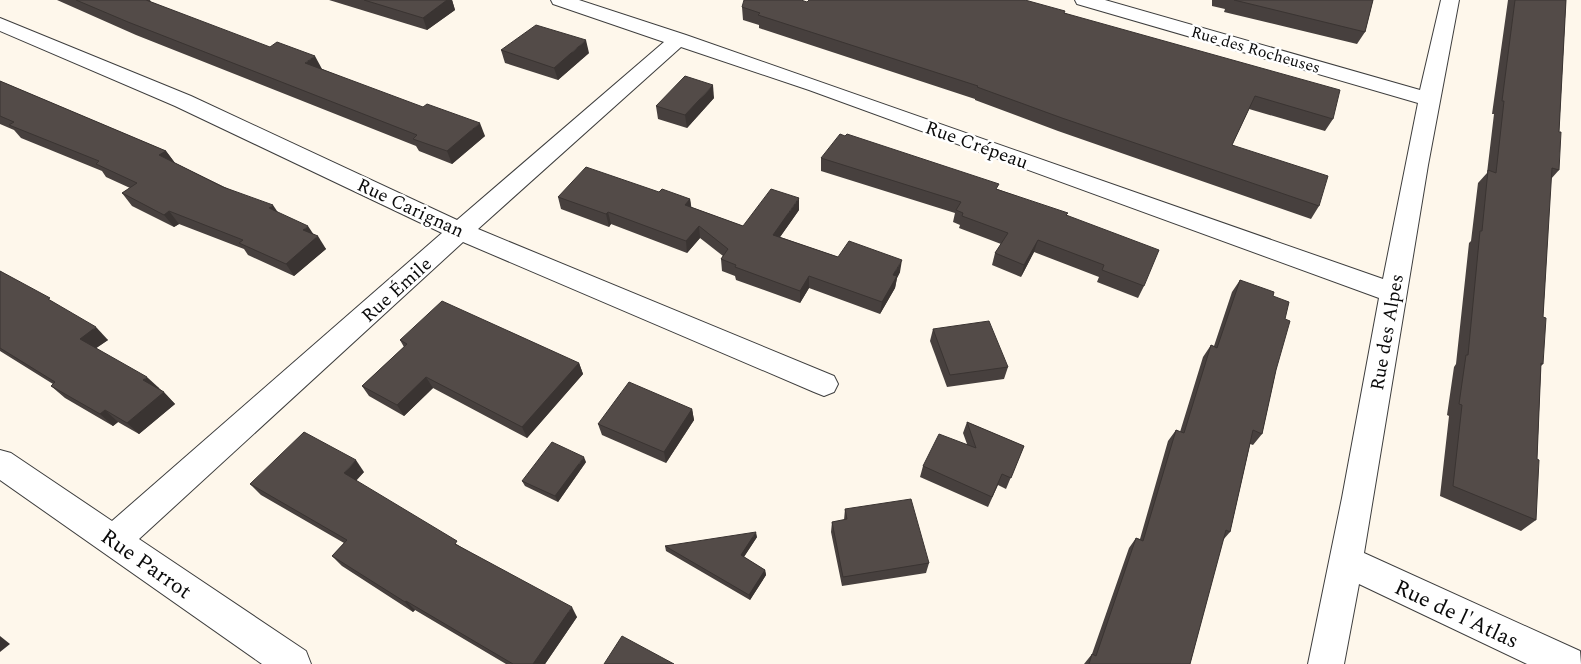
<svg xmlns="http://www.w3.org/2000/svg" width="1581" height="664" font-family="Spectral,serif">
<rect width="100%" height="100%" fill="#fef7eb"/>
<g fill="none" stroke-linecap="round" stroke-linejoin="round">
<g stroke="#3e3e3e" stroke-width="2">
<polygon id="minor" points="551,0 579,0 686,35 1383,279 1418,103 1077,4 1075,0 1105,0 1420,90 1441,0 1459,0 1428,165 1364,553 1580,651 1581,664 1527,664 1359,584 1344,664 1308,664 1342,498 1379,298 809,90 681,47 478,229 834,376 838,384 834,392 824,396 814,392 463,242 139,539 306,651 311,664 262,664 0,480 0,450 11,453 112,521 442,233 175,106 0,31 0,18 191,96 457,220 664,42 553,4"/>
</g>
<use href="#minor" fill="#fff" fill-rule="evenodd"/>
</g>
<g fill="#47403e">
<polygon points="57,0 150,0 151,2 322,69 485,136 452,164 419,151 416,146 136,35"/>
<polygon points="329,0 452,0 455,10 427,30"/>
<polygon points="1212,0 1373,0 1365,32 1357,44 1224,12 1225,9 1212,6"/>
<polygon points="1508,0 1566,0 1559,132 1559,170 1551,179 1543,317 1543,364 1541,366 1537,459 1536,520 1521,531 1440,496 1449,416 1447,415 1454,367 1456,364 1469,243 1471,241 1478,183 1487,173 1494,114 1492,114"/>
<polygon points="807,2 1065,13 1333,119 1325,131 1249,109 1232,145 1319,206 1311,219 1058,131 975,100 975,99 759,28 759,25 743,20 742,7"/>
<polygon points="501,50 589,53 558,80 505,63"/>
<polygon points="0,81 166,151 175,163 278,213 313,234 326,249 294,276 248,255 244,249 179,224 174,227 132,206 122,193 130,188 106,177 102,171 21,138 14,130 0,124"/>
<polygon points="714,98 687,128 658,119 656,106"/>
<polygon points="821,158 997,189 1067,215 1144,286 1138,298 1097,282 1099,277 1034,252 1021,277 992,265 995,253 1001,244 959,228 960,225 953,222 955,213 821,171"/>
<polygon points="659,192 690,199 691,207 743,226 799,210 780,237 838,257 900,272 897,278 895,288 880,314 809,288 800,303 736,280 735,276 722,271 721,259 723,256 700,238 687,253 611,224 609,227 561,209 558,197"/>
<polygon points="0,271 56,304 108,340 96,348 159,388 175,404 139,434 118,422 113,426 65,398 51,386 53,384 0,351"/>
<polygon points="1240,280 1273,296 1285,319 1276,370 1262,434 1253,445 1250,444 1230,532 1223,540 1190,664 1084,664 1092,654 1129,548 1136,538 1140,539 1168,441 1176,430 1180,432 1203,357 1211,345 1214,346 1232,292"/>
<polygon points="933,329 1008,367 1004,379 947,387 930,341"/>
<polygon points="400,340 579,363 583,374 527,438 433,388 404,416 369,396 362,386 404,347"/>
<polygon points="692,409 694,420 666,463 602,435 598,424"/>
<polygon points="967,422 1024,446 1006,489 998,485 988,507 920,477 923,466 967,444 963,433"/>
<polygon points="586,462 558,502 525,486 522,481"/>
<polygon points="364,472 356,481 461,547 577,617 545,664 506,664 415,610 413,612 342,566 332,556 344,543 261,495 250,484"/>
<polygon points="845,509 929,563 926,573 842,586 831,532 832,522 844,520"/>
<polygon points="757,537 744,557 765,570 766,575 750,600 666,551 665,546"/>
</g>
<g fill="#3a3432">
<polygon points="447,0 452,0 455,10 427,30 423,18"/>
<polygon points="586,40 589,53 558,80 554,68"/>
<polygon points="315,56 322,69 311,76 305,63"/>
<polygon points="713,85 714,98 687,128 685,115"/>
<polygon points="480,123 485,136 452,164 447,151"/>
<polygon points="166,151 175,163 159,155"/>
<polygon points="799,198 799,210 773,247 773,235"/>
<polygon points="690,199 692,211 685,205"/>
<polygon points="273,205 281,217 269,208"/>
<polygon points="169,211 179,224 174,227 164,215"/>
<polygon points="608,212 611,224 609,227 606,214"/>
<polygon points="308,226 316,238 303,230"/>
<polygon points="699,226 700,238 687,253 686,241"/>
<polygon points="318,236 326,249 294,276 286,264"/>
<polygon points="1038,240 1034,252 1021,277 1024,265"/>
<polygon points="902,260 900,272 897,278 895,288 880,314 882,302 893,275"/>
<polygon points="809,276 809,288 800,303 800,291"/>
<polygon points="96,327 108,340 92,351 80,339"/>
<polygon points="579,363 583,374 527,438 522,427"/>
<polygon points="147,377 159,388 155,392 143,380"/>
<polygon points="426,377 433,388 404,416 397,405"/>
<polygon points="164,392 175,404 139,434 127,423"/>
<polygon points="692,409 694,420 666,463 664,452"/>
<polygon points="105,410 118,422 113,426 100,414"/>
<polygon points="584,457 586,462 558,502 555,496"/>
<polygon points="356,460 364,472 352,484 344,473"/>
<polygon points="756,532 757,537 741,561 741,555"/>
<polygon points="765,570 766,575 750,600 749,595"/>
<polygon points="406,601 415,610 413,612 405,602"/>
<polygon points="572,607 577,617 545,664 533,664"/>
<polygon points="0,636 10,644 0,652"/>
</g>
<g fill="#534b48" stroke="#3a3432">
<polygon points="76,0 146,0 270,47 277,42 315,56 305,63 423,107 427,104 480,123 447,151 413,139 417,135 128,22"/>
<polygon points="364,0 447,0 423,18"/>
<polygon points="744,0 801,0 807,2 809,0 1025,0 1065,11 1064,13 1340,90 1333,119 1255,96 1232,145 1328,176 1319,206 1062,118 977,87 978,86 758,15 760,13 742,7"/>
<polygon points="1234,0 1373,0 1365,32"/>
<polygon points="1515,0 1566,0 1559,132 1561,132 1559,170 1552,168 1543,317 1546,318 1543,364 1541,363 1537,459 1539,460 1536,520 1453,486 1462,405 1459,404 1466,355 1468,355 1480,231 1482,231 1488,170 1496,173 1504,101 1502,101"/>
<polygon points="536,25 586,40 554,68 501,50"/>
<polygon points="685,76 713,85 685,115 656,106"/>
<polygon points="0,81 166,151 159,155 223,187 273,205 269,208 308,226 303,230 318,236 286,264 239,243 243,240 169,211 164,215 122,193 137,183 96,164 99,161 9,125 14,122 0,116"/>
<polygon points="840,134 845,136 847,134 999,184 996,189 1068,213 1066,215 1159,250 1144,286 1102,270 1104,265 1038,240 1024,265 995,253 1008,233 962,216 963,213 956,210 961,202 821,158"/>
<polygon points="586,167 659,192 662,189 690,199 685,205 743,226 771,189 799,198 773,235 838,257 849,241 902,260 893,275 897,276 882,302 809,276 800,291 735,267 736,265 721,259 728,249 699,226 686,241 608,212 606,214 558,197"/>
<polygon points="0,271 50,298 48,299 96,327 80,339 147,377 143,380 164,392 127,423 105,410 100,414 51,386 55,382 0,348"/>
<polygon points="1240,280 1274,292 1273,296 1289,302 1285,319 1290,321 1276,370 1262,434 1253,430 1230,532 1226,530 1190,664 1089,664 1092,654 1096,656 1136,538 1143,541 1176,430 1184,433 1211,345 1217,348"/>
<polygon points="442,301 579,363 522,427 426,377 397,405 362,386 407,344 400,340"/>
<polygon points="989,321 1008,367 950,375 933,329"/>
<polygon points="629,382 692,409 664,452 598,424"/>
<polygon points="967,422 1024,446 1011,478 1002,474 992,497 923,466 939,434 976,448"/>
<polygon points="304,432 356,460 344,473 457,541 455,544 572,607 533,664 513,664 406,601 405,602 332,556 347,540 250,484"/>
<polygon points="552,442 584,457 555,496 522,481"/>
<polygon points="911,499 929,563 843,577 832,522 847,519 845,509"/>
<polygon points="756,532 741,555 765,570 749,595 665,546"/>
<polygon points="622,636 674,664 604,664"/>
</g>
<g text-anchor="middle" stroke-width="5" stroke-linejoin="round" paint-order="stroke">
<g font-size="16" fill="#0b0b0b" stroke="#fff">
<text transform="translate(1256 49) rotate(16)" y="6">Rue des Rocheuses</text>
</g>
<g font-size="19" fill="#0b0b0b" stroke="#fff">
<text transform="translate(977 144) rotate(20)" y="7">Rue Crépeau</text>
<text transform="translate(411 207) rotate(25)" y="7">Rue Carignan</text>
<text transform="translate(396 289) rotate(-42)" y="7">Rue Émile</text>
<text transform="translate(1386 332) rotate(-80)" y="7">Rue des Alpes</text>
</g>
<g font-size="22" fill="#0b0b0b" stroke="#fff">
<text transform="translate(147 563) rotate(35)" y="8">Rue Parrot</text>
<text transform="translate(1457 613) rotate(25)" y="8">Rue de l'Atlas</text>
</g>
</g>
</svg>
